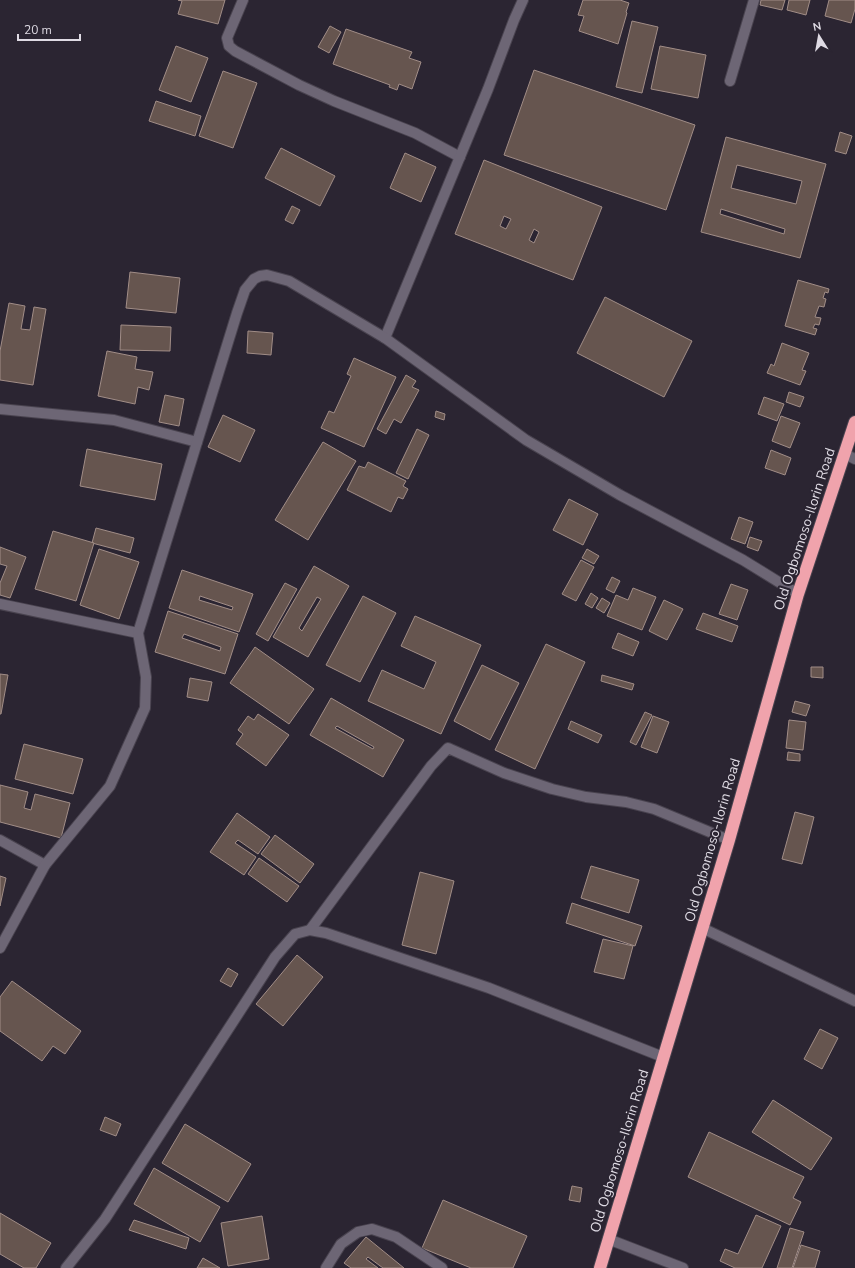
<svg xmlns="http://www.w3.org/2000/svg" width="855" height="1268" font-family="'Nunito Sans',sans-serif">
<rect width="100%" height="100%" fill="#2b2532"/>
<g fill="#66554f" stroke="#a18d87" fill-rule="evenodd">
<polygon points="178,0 225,0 218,24 178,14 182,1"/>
<polygon points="583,0 620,0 629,3 626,12 627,13 618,44 579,31 584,16 578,15"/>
<polygon points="761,0 785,0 782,10 760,5"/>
<polygon points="789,0 810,0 806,15 787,10"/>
<polygon points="829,0 855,0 855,9 851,23 825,16"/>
<polygon points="632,21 658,27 642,93 616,87"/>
<polygon points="330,26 341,32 329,53 318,47"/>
<polygon points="346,29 412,52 409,58 421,62 412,89 399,84 397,90 389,87 390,85 333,64"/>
<polygon points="176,46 208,58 191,102 159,90"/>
<polygon points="660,46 706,55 698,98 651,89"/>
<polygon points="534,70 695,125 666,210 504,155"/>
<polygon points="223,71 257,83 233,148 199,136"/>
<polygon points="156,101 201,116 195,136 149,121"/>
<polygon points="840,132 852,136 846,154 835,151"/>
<path d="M726,137L826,164L800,258L701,232ZM737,165L802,181L796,204L731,188ZM721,209L785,229L784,234L720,214Z"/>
<polygon points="281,148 335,176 320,206 265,178"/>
<polygon points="405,153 436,167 421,202 390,188"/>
<path d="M484,160L602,207L573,280L455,234ZM504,216L511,219L506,229L500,226ZM534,229L539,232L534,243L529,240Z"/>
<polygon points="292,206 300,210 293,224 285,220"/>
<polygon points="130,272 180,278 176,313 126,308"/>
<polygon points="798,280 829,289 828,293 825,292 823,298 826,299 824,307 819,306 815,317 821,318 819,325 815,324 813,328 817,329 815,335 785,326"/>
<polygon points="605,297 692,341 664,397 577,353"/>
<polygon points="9,303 25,306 21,329 30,330 34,307 46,309 33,385 0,380 0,351"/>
<polygon points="121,325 171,327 170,351 120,350"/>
<polygon points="248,331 273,333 271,355 247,353"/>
<polygon points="782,343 809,353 802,370 806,371 800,385 767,373 771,364 774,366"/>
<polygon points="107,351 137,357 135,369 153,372 149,390 138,387 135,404 98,396"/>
<polygon points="354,358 396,377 364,447 321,428 329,411 334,413 351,376 347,374"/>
<polygon points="406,375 416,381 412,387 419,390 401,423 394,419 386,434 377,429"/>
<polygon points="789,392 804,397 800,407 786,402"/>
<polygon points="165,395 184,399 179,426 159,422"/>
<polygon points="764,397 784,404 777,421 758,414"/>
<polygon points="436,411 445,414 444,420 435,417"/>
<polygon points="223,415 255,430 240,462 208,447"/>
<polygon points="781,416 800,423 790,448 772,441"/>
<polygon points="417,429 429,435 408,479 396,473"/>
<polygon points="323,442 356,461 308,540 275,520"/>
<polygon points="87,449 162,464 155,500 80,486"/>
<polygon points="771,450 791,458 785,475 765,468"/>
<polygon points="368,462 406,481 403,486 408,489 403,499 398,497 391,512 347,490 359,466 365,468"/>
<polygon points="569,499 598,514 583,545 553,530"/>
<polygon points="739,517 753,522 745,544 731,539"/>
<polygon points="96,528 134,538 130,553 92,543"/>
<polygon points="53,531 94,543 76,601 35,589"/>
<polygon points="750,537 762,541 758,551 747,547"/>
<polygon points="0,547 26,557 10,598 0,595 0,583 7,566 0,564"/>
<polygon points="99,549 139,562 119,619 80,605"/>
<polygon points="587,549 599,556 594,564 582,558"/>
<polygon points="581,560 594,567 576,601 562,594"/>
<path d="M314,566L349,586L308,657L273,637ZM317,597L321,599L302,631L299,628Z"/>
<path d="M182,570L253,594L239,632L169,608ZM200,596L233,607L232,610L199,600Z"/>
<polygon points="612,577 620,581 614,593 606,589"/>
<polygon points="285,583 297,589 268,641 256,634"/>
<polygon points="731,584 748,590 737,620 719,614"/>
<polygon points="633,588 656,597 642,630 607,616 616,595 628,600"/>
<polygon points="591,593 598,598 592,608 585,604"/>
<polygon points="363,596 396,613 360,682 326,665"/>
<polygon points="602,598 610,603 604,613 596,608"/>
<polygon points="664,600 683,609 667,640 649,631"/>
<path d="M168,611L238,634L225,674L155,652ZM184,634L221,647L220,651L182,638Z"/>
<polygon points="703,613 738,626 732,642 696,629"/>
<polygon points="415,616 481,645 441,734 368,701 382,670 424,689 436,662 401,646"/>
<polygon points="618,633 639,642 633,656 612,648"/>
<polygon points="546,644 585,662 535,769 495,750"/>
<polygon points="255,647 314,689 289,724 230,683"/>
<polygon points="482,665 519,683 490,740 454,721"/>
<polygon points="811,667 823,667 823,678 811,677"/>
<polygon points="0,674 8,675 1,714 0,714"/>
<polygon points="602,675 634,684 632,690 601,681"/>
<polygon points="190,678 212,682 208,701 187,697"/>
<path d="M331,698L404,740L383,777L310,735ZM337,726L374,747L373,749L335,728Z"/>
<polygon points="795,701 810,705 806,716 792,712"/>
<polygon points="645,712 652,715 636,745 630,742"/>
<polygon points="258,714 289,735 266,766 236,744 243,734 238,730 248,716 254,720"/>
<polygon points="653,716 669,722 657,753 641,747"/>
<polygon points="789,720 806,722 803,750 786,748"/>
<polygon points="571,721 602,735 598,743 568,729"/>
<polygon points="24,744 83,759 73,794 15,779"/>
<polygon points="788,752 800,754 800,761 787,760"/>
<polygon points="0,785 28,792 24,808 31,810 35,794 70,803 61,838 0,822"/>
<polygon points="795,812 814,817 802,864 782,859"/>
<polygon points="237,813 270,837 258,854 238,840 235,843 256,857 244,875 210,852"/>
<polygon points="275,835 314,864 300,883 261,854"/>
<polygon points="259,858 299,886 287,902 248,874"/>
<polygon points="591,866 639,880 629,913 581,898"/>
<polygon points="420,872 454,881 436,954 402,945"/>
<polygon points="0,876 6,878 0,906"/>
<polygon points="572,903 642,926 635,946 566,923"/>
<polygon points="603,939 633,946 624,979 594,972"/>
<polygon points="297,955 323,977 283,1026 256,1004"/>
<polygon points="228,968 238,974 231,987 220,981"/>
<polygon points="12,981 81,1031 65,1054 53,1046 42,1061 0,1031 0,997"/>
<polygon points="820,1029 838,1038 822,1069 804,1059"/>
<polygon points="773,1100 832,1138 811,1170 752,1132"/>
<polygon points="105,1117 121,1124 116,1136 100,1130"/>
<polygon points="185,1124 251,1164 228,1202 162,1163"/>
<polygon points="709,1132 804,1177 793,1198 801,1202 790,1225 688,1177"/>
<polygon points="154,1168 220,1207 200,1242 134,1204"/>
<polygon points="572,1186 582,1188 580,1202 569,1200"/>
<polygon points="443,1200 527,1236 513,1268 471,1268 422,1248"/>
<polygon points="0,1213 51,1243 36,1268 24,1268 0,1254"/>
<polygon points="756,1215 781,1226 762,1268 735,1268 720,1261 725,1249 738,1254"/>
<polygon points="262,1216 269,1259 228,1266 221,1223"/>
<polygon points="134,1220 189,1238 186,1249 129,1230"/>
<polygon points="790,1228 804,1232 792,1268 777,1268"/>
<polygon points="366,1237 404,1268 383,1268 368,1257 366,1259 378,1268 351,1268 344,1263"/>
<polygon points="801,1245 820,1251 815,1268 793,1268"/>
<polygon points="203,1258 220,1268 197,1268"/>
</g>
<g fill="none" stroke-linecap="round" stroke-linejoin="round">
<g stroke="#49434f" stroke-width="12">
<g id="minor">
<polyline points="243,0 227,38 229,46 235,51 299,85 334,101 415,133 460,157"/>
<polyline points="730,81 754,0"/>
<polyline points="385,338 488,89 514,20 523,0"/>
<polyline points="0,409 114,420 197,442"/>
<polyline points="845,454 855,459"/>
<polyline points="0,604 138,633"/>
<polyline points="0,840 45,865"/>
<polyline points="702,928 855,1001"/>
<polyline points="310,930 431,766 448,748 504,773 552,789 586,797 626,802 654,809 729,840"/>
<polyline points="0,948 45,865 110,786 145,708 146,677 138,633 237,313 245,290 254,279 260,276 267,275 289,281 385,338 526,440 620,495 743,560 798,594"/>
<polyline points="608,1239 683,1268"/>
<polyline points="66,1268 105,1219 275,957 295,934 310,930 326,933 489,988 663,1057"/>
<polyline points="326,1268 341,1244 358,1232 372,1229 396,1237 442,1268"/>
</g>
</g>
<g stroke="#49434f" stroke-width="14">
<polyline id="highway" points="600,1268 729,840 798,594 855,422"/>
</g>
<use href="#minor" stroke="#6d6675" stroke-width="10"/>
<use href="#highway" stroke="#f0a3ac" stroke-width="12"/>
</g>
<g text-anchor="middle" stroke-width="4" stroke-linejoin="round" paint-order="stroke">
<g font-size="14" fill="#dfdbe4" stroke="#2b2532">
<text transform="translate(804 529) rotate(-72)" y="5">Old Ogbomoso-Ilorin Road</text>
<text transform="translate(712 840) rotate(-74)" y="5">Old Ogbomoso-Ilorin Road</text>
<text transform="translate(619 1151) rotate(-73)" y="5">Old Ogbomoso-Ilorin Road</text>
</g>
</g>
<g transform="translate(819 36) rotate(349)" stroke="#2b2532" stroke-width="3" paint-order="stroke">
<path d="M0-3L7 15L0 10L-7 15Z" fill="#dfdbe4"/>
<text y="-6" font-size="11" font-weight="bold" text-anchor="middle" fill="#dfdbe4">N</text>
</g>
<path d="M18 34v6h62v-6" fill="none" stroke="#dfdbe4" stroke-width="2"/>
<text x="24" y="34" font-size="12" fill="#dfdbe4" stroke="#2b2532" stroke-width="3" paint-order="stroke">20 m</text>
</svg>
